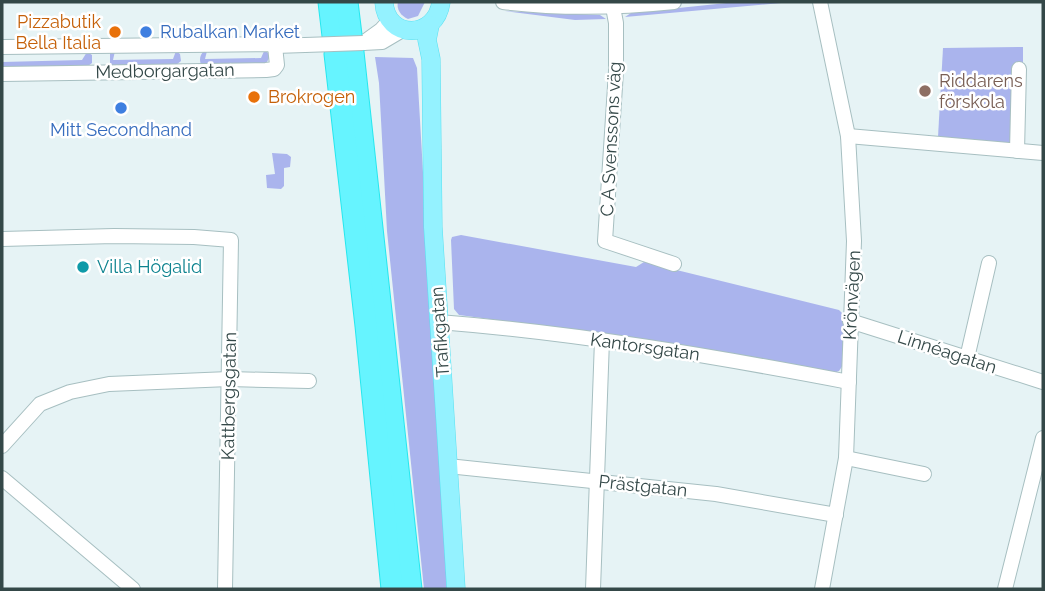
<svg xmlns="http://www.w3.org/2000/svg" width="1045" height="591" font-family="Raleway,sans-serif">
<rect width="100%" height="100%" fill="#e6f3f5"/>
<g fill="#aab4ed">
<path d="M398,2H425L418,16L408,19C401,16 396,9 398,2Z"/>
<polygon points="736,2 792,2 625,17 631,13"/>
<polygon points="505,11 600,15 606,19 575,20"/>
<polygon points="1023,47 1023,66 1011,144 938,137 943,48"/>
<path d="M265,49L270,56L266,64L201,65C199,59 200,55 204,51H207L205,59L261,58Z"/>
<polygon points="115,51 113,60 173,59 176,51 180,54 181,61 176,65 110,66 110,52"/>
<polygon points="87,52 92,55 92,63 88,66 2,68 2,62 82,60"/>
<polygon points="375,57 413,58 417,68 447,589 424,589 387,231 379,83"/>
<polygon points="272,153 287,154 291,157 290,167 284,168 284,186 281,189 267,188 266,175 275,174"/>
<polygon points="461,235 636,267 644,262 839,310 844,315 843,365 839,371 831,374 605,334 459,315 454,309 451,240 452,237"/>
</g>
<g fill="none" stroke-linecap="round" stroke-linejoin="round">
<g stroke="#a7bfc1" stroke-width="16">
<g id="minor">
<path d="M503,2C560,9 617,8 674,2"/>
<polyline points="820,2 848,136 854,241 846,458 822,589"/>
<polyline points="613,7 616,23 616,71 605,241 674,264"/>
<polyline points="363,43 382,42 404,29"/>
<polyline points="363,43 381,30 390,20"/>
<polyline points="2,47 268,44 275,46"/>
<polyline points="2,74 266,70 274,69 277,65 275,46 305,45"/>
<polyline points="848,136 1043,153"/>
<polyline points="1017,151 1019,69"/>
<polyline points="2,239 114,236 194,237 231,240 225,589"/>
<polyline points="850,321 1043,382"/>
<path d="M439,322C577,333 713,356 849,382"/>
<polyline points="967,358 989,263"/>
<polyline points="2,446 40,404 70,392 109,384 229,379 309,381"/>
<polyline points="846,458 924,474"/>
<polyline points="448,466 716,494 836,515"/>
<polyline points="2,478 133,589"/>
<polyline points="593,589 602,340"/>
<polyline points="1005,589 1043,438"/>
</g>
</g>
<g stroke="#58e0f0" stroke-width="19">
<g id="major">
<path d="M384,2C386,40 436,40 441,2"/>
<polyline points="430,25 427,40 431,59 433,227 456,589"/>
</g>
</g>
<g stroke="#26e7ee" stroke-width="23">
<g id="highway">
<polyline points="329,2 333,36"/>
<polyline points="347,2 351,35"/>
<polyline points="353,52 411,589"/>
<polyline points="335,54 366,326 392,589"/>
</g>
</g>
<use href="#minor" stroke="#fff" stroke-width="14"/>
<use href="#major" stroke="#94f2ff" stroke-width="18"/>
<use href="#highway" stroke="#66f4ff" stroke-width="21"/>
<g stroke="#a7bfc1" stroke-width="16" stroke-linecap="butt">
<polyline id="minor-bridge" points="305,45 363,43"/>
</g>
<use href="#minor-bridge" stroke="#fff" stroke-width="14"/>
</g>
<g fill="#e8710a" stroke="#fff" stroke-width="2.5">
<circle cx="115" cy="32" r="7"/>
<circle cx="254" cy="97" r="7"/>
</g>
<g fill="#3f7fe0" stroke="#fff" stroke-width="2.5">
<circle cx="146" cy="32" r="7"/>
<circle cx="121" cy="108" r="7"/>
</g>
<circle fill="#8d6e63" stroke="#fff" stroke-width="2.5" cx="925" cy="91" r="7"/>
<circle fill="#0f9aa8" stroke="#fff" stroke-width="2.5" cx="83" cy="267" r="7"/>
<g text-anchor="middle" stroke-width="5" stroke-linejoin="round" paint-order="stroke">
<g font-size="18" fill="#c56008" stroke="#fff" text-anchor="end">
<text x="101" y="28">Pizzabutik<tspan x="101" dy="21">Bella Italia</tspan></text>
<text x="268" y="103" text-anchor="start">Brokrogen</text>
</g>
<g font-size="18" fill="#366cbe" stroke="#fff" text-anchor="start">
<text x="160" y="38">Rubalkan Market</text>
<text x="121" y="136" text-anchor="middle">Mitt Secondhand</text>
</g>
<g font-size="18" fill="#344848" stroke="#fff">
<text transform="translate(165 71) rotate(-1)" y="6">Medborgargatan</text>
<text transform="translate(611 139) rotate(-87)" y="6">C A Svenssons väg</text>
<text transform="translate(852 295) rotate(-87)" y="6">Krönvägen</text>
<text transform="translate(440 332) rotate(-94)" y="6">Trafikgatan</text>
<text transform="translate(645 347) rotate(8)" y="6">Kantorsgatan</text>
<text transform="translate(947 352) rotate(18)" y="6">Linnéagatan</text>
<text transform="translate(229 396) rotate(-89)" y="6">Kattbergsgatan</text>
<text transform="translate(643 486) rotate(6)" y="6">Prästgatan</text>
</g>
<g font-size="18" fill="#785e54" stroke="#fff" text-anchor="start">
<text x="939" y="87">Riddarens<tspan x="939" dy="21">förskola</tspan></text>
</g>
<g font-size="18" fill="#0d838f" stroke="#fff" text-anchor="start">
<text x="97" y="273">Villa Högalid</text>
</g>
</g>
<rect width="1045" height="591" fill="none" stroke="#344848" stroke-width="7"/>
</svg>
